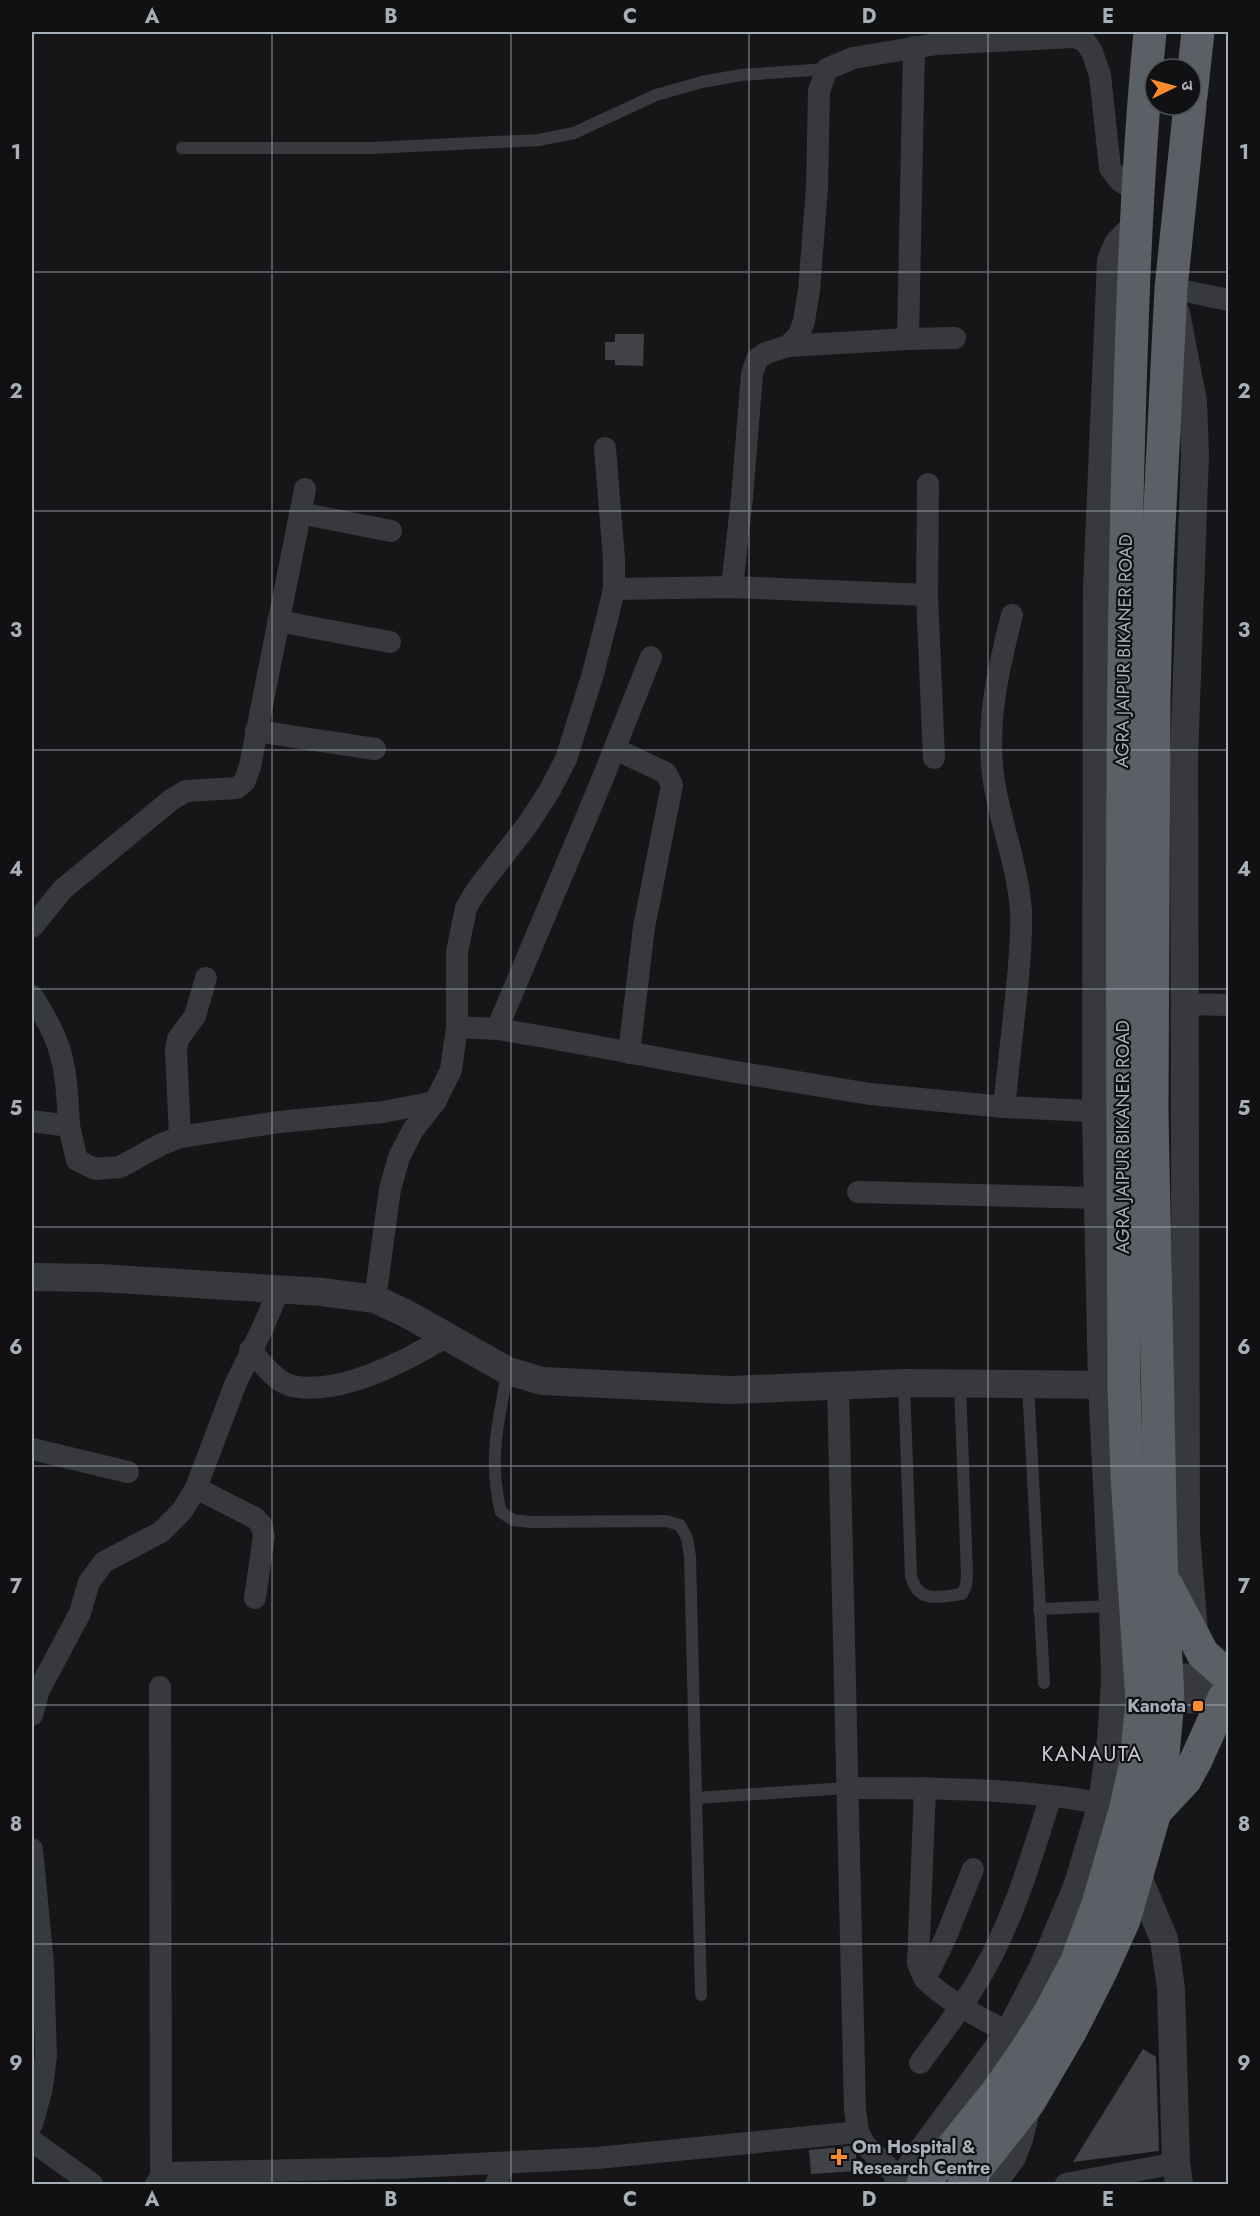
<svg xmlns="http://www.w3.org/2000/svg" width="1260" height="2216" font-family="Jost,'Noto Sans Devanagari',sans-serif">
<rect width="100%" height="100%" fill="#161618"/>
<g fill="#404245">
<polygon points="615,334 644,334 643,366 615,365 615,360 605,360 605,342 615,342"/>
<polygon points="1143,2049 1156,2057 1159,2151 1073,2162"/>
<polygon points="850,2146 856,2155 857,2171 811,2174 809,2150"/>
</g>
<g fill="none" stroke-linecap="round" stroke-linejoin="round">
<g stroke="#37393d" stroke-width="12">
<polyline points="182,148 371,148 539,140 574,133 656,95 702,82 741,75 827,69"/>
<path d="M508,1371C498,1420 488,1462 501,1512L513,1520L530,1522L666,1521L680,1525L687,1538L690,1557L701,1995"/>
<path d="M904,1383L911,1576C918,1604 939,1597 962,1594L966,1586L967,1574L960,1384"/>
<polyline points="1028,1385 1044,1683"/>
<polyline points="1039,1609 1113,1606"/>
<polyline points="696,1798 847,1788"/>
</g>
<g stroke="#37393d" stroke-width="22">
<polyline points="1171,288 1228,300"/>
<polyline points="908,339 914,47"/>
<polyline points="788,346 908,339 955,338"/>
<polyline points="928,484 927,595 934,758"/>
<polyline points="300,513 391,531"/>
<polyline points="732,587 742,498 752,374 757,359 766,353 788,346 799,335 804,321 809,290 817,188 819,91 827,69 853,58 937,44 1053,38 1074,37 1085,41 1092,52 1100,75 1110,168 1119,180 1137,192"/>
<polyline points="614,589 732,587 927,595"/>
<polyline points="278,621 390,642"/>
<polyline points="256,731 375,749"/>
<polyline points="615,749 666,773 672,785 644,927 629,1053"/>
<polyline points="32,927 63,889 171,800 186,791 237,788 245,781 250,766 305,489"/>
<path d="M32,996C65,1045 66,1069 69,1126"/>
<polyline points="1184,1004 1228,1005"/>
<polyline points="457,1027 457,952 466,908 476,891 528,824 550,790 566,759 592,677 607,619 614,589 614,559 605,448"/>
<polyline points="497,1029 600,785 651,657"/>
<path d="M1004,1107C1008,1070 1012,1034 1016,998C1019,969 1022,940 1021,911C1018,867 1001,825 994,782C985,725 998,670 1012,615"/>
<polyline points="32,1121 69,1126 77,1160 95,1169 120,1167 160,1145 180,1137 279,1122 383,1112 435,1102"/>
<polyline points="180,1137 176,1050 178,1039 195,1016 206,978"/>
<polyline points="858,1192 1098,1198"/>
<polyline points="375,1299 390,1189 399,1157 413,1130 435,1102 451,1070 457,1027 497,1029 545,1037 730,1071 870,1094 1004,1107 1113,1112"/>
<path d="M250,1350C262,1362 275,1382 292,1386C340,1396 406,1361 445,1337"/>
<polyline points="838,1386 855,2110 858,2132 865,2145 901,2180"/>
<polyline points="32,1449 128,1472"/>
<polyline points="196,1488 255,1518 261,1524 264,1536 255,1598"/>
<polyline points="160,1687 161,2177"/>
<polyline points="32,1715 39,1690 80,1613 89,1582 104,1562 161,1532 182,1511 196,1488 235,1385 264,1325 279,1289"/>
<path d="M847,1788C906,1788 964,1788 1022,1793C1054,1796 1087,1799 1117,1808"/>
<path d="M925,1788L918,1963C920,1969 922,1975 926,1980C946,2001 983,2019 1009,2033"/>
<polyline points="32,1849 43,1964 46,2055 42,2088 32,2124"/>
<polyline points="925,1979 945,1939 973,1869"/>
<path d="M920,2063C942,2033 965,2004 983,1972C1014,1918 1032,1855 1051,1796"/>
<polyline points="32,2141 92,2184"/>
<polyline points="156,2184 161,2177 169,2173 393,2168 597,2158 858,2132"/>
<polyline points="496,2184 504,2164"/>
<polyline points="1066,2184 1176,2163"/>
</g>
<g stroke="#37393d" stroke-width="28">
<polyline points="1176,313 1193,402 1195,453 1184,759 1186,1534 1194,1633"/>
<polyline points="32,1277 100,1278 322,1292 375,1299 407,1314 508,1371 542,1381 730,1390 904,1383 1121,1385"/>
<polyline points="1144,1679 1228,1676"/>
<polyline points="1146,1701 1228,1698"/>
<polyline points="1137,1875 1164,1939 1171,1989 1176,2163 1179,2184"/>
<polyline points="898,2184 1009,2033 1044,1965 1077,1887 1102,1804 1111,1739 1115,1681 1113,1606 1102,1385 1096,1113 1097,588 1111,260 1118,244 1135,226"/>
<polyline points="992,2184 1012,2157 1019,2139 1027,2107"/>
</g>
<g stroke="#5b6066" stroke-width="33">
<polyline points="1191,96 1198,32"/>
<polyline points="1167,1586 1203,1654 1228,1676"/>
<polyline points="1155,1812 1185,1780 1196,1760 1224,1698"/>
<path d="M923,2184L997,2092L1025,2052L1049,2014L1076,1963L1098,1904L1125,1811L1136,1762L1142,1701L1127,1477L1124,1385C1123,1090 1120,795 1127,500C1131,344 1135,188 1150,32"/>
<polyline points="964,2184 1029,2102 1070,2032 1101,1971 1124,1920 1155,1812 1163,1755 1168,1700 1161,1557 1152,1113 1154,700 1157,567 1171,288 1190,105"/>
</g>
</g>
<path fill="none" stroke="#a7b0b9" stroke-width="1.5" stroke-opacity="0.55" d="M272,32V2184M511,32V2184M749,32V2184M988,32V2184M32,272H1228M32,511H1228M32,750H1228M32,989H1228M32,1227H1228M32,1466H1228M32,1705H1228M32,1944H1228"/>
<g fill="#fb8b2b" stroke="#111113" stroke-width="2">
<rect x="1192" y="1700" width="12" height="12" rx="3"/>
<path d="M836 2148h6v6h6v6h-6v6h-6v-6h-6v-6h6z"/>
</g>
<g text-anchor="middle" stroke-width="4.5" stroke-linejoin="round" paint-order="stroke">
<g font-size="18" fill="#a7b0b9" stroke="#111113">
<text transform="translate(1124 651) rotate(-89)" y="6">AGRA JAIPUR BIKANER ROAD</text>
<text transform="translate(1123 1137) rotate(-90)" y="6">AGRA JAIPUR BIKANER ROAD</text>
</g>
<g font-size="18" font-weight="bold" fill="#a7b0b9" stroke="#111113" text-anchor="end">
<text x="1186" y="1712">Kanota</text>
<text x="852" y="2153" text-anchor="start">Om Hospital &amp;<tspan x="852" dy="21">Research Centre</tspan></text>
</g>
<g font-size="21" letter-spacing="1.5" fill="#c9ced5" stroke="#111113">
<text x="1092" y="1761">KANAUTA</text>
</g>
</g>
<rect width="1260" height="2216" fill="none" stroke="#111113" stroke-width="66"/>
<g transform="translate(1173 87) rotate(85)"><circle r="28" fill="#111113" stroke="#4d5155" stroke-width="1.5"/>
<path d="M0-4.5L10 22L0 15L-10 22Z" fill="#fb8b2b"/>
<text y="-9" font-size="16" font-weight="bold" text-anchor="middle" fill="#a7b0b9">उ</text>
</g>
<rect x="33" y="33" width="1194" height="2150" fill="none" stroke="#a7b0b9" stroke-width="2"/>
<g font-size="20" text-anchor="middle" font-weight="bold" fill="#a7b0b9">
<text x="152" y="23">A</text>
<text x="391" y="23">B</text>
<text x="630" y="23">C</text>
<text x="869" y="23">D</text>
<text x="1108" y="23">E</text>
<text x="16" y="159">1</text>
<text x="1244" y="159">1</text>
<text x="16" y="398">2</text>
<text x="1244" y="398">2</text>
<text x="16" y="637">3</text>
<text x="1244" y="637">3</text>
<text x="16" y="876">4</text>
<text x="1244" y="876">4</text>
<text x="16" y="1115">5</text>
<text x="1244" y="1115">5</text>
<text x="16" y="1354">6</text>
<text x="1244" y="1354">6</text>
<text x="16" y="1593">7</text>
<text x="1244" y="1593">7</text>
<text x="16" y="1831">8</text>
<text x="1244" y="1831">8</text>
<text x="16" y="2070">9</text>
<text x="1244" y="2070">9</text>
<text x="152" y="2206">A</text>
<text x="391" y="2206">B</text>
<text x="630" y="2206">C</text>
<text x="869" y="2206">D</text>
<text x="1108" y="2206">E</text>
</g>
</svg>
